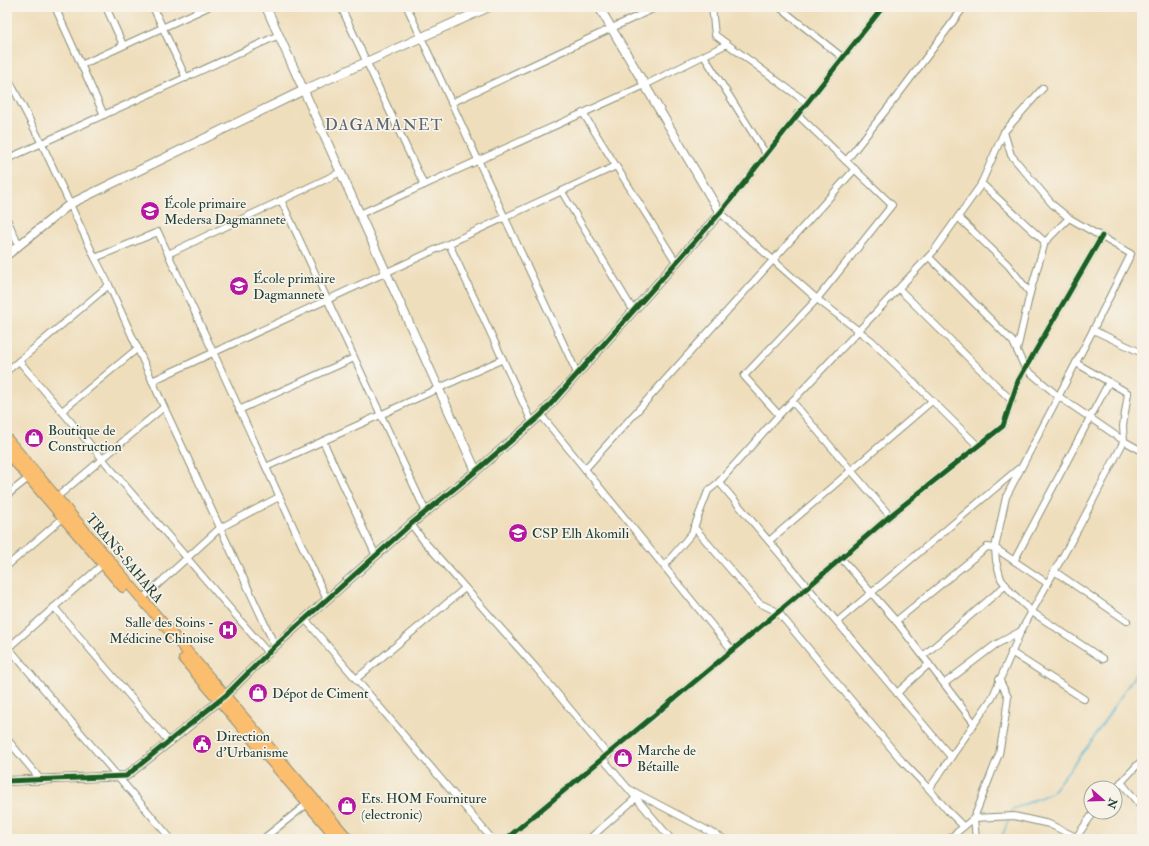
<svg xmlns="http://www.w3.org/2000/svg" width="1149" height="846" font-family="'IM FELL Double Pica',serif">
<rect width="100%" height="100%" fill="#f7f3e8"/>
<filter id="ink" filterUnits="userSpaceOnUse"><feTurbulence type="fractalNoise" baseFrequency=".025" numOctaves="2"/><feDisplacementMap in="SourceGraphic" scale="8" xChannelSelector="R" yChannelSelector="G"/><feConvolveMatrix kernelMatrix="1 2 1 2 8 2 1 2 1" color-interpolation-filters="sRGB"/></filter>
<filter id="wash" filterUnits="userSpaceOnUse"><feTurbulence type="fractalNoise" baseFrequency=".012" numOctaves="4" result="noise"/><feDisplacementMap in="SourceGraphic" scale="16" xChannelSelector="R" yChannelSelector="G"/><feGaussianBlur stdDeviation="0.9" result="paint"/><feColorMatrix in="noise" values="0 0 0 0 0 0 0 0 0 0 0 0 0 0 0 0 0 1.4 0 .05"/><feComposite in="paint" operator="in"/></filter>
<g filter="url(#wash)">
<rect width="100%" height="100%" fill="#efdebc"/>
<g fill="none" stroke-linecap="round" stroke-linejoin="round">
<g stroke="#54b3d2" stroke-width="1.5">
<polyline points="1011,813 1013,809 1051,793 1090,743 1142,664"/>
<polyline points="1001,839 1009,819"/>
</g>
</g>
</g>
<g filter="url(#ink)">
<g fill="none" stroke-linecap="round" stroke-linejoin="round">
<g stroke="#878e78" stroke-width="8">
<g id="minor">
<polyline points="55,7 104,115"/>
<polyline points="106,7 123,45"/>
<polyline points="153,7 186,78"/>
<polyline points="341,7 424,185"/>
<polyline points="407,7 577,373"/>
<polyline points="712,7 715,35 806,102"/>
<polyline points="779,7 842,57"/>
<polyline points="883,7 720,213 817,299 872,341 978,446"/>
<polyline points="704,56 766,154"/>
<polyline points="81,65 208,7"/>
<polyline points="7,76 42,144 95,258 109,285 164,407 275,646"/>
<polyline points="451,103 657,7"/>
<polyline points="583,113 676,262"/>
<polyline points="1004,132 1011,155 1053,205 1069,218 1131,254 1093,330 1006,497 995,548 996,561 1001,579 1011,592 1032,612 1103,659"/>
<polyline points="7,159 279,35"/>
<polyline points="846,161 901,91 964,7"/>
<polyline points="981,183 1045,242 1030,293"/>
<polyline points="562,192 633,310"/>
<polyline points="281,200 426,512"/>
<polyline points="360,214 645,85 727,44"/>
<polyline points="958,217 1008,265 1030,293 1017,350"/>
<polyline points="7,219 19,246"/>
<polyline points="1045,242 1069,218"/>
<polyline points="449,244 532,422"/>
<polyline points="168,254 341,172"/>
<polyline points="929,257 1013,342 1025,368 1058,396 1124,441 1142,451"/>
<polyline points="95,258 158,232 327,600"/>
<polyline points="899,289 1012,401"/>
<polyline points="1093,330 1142,353"/>
<polyline points="19,361 268,653"/>
<polyline points="7,371 109,285"/>
<polyline points="152,381 616,166"/>
<polyline points="792,401 890,516"/>
<polyline points="239,410 354,358"/>
<polyline points="62,411 138,348"/>
<polyline points="541,415 732,650"/>
<polyline points="779,415 744,376 817,299 892,205 797,114"/>
<polyline points="323,441 376,556"/>
<polyline points="266,467 503,359"/>
<polyline points="585,469 855,169"/>
<polyline points="719,482 951,757"/>
<polyline points="7,495 31,476"/>
<polyline points="57,497 164,407"/>
<polyline points="411,524 423,540 536,668 608,755"/>
<polyline points="694,527 759,603 778,612 902,761 929,789 948,811 963,826"/>
<polyline points="769,541 932,401"/>
<polyline points="841,558 896,621 974,723"/>
<polyline points="1014,561 1109,382"/>
<polyline points="7,566 63,518"/>
<polyline points="664,566 692,533 708,491 719,482 779,415 933,252 980,186 1004,132 1043,88"/>
<polyline points="1054,571 1127,621"/>
<polyline points="142,599 220,528 279,497"/>
<polyline points="54,607 169,742"/>
<polyline points="305,619 492,839"/>
<polyline points="838,621 1018,469"/>
<polyline points="896,621 987,547 995,548 1047,583"/>
<polyline points="7,646 171,839"/>
<polyline points="8,648 103,564"/>
<polyline points="1011,652 1084,699"/>
<polyline points="923,656 1006,585"/>
<polyline points="356,679 465,588"/>
<polyline points="945,683 995,645 1021,631"/>
<polyline points="897,693 929,664"/>
<polyline points="7,739 40,779"/>
<polyline points="603,759 671,839"/>
<polyline points="1121,782 1142,808"/>
<polyline points="629,789 724,839"/>
<polyline points="929,789 992,698 1021,631 1078,529 1124,441 1123,426 1128,393 1076,363"/>
<polyline points="1115,789 1142,760"/>
<polyline points="263,839 307,804"/>
<polyline points="506,839 808,587 890,516 1003,426 1018,381 1102,236"/>
<polyline points="589,839 636,798"/>
<polyline points="949,839 974,818 1014,816 1049,824 1080,839"/>
<polyline points="976,839 974,818 999,754 1005,720 1008,697 999,679"/>
<polyline points="1075,839 1094,812"/>
</g>
</g>
<g stroke="#878e78" stroke-width="10">
<g id="tertiary">
<polyline points="266,7 476,471"/>
<polyline points="7,255 70,204 304,90 489,7"/>
<polyline points="7,781 126,776 169,742 225,696 275,646 411,524 476,471 541,415 720,213 599,7"/>
</g>
</g>
<g stroke="#878e78" stroke-width="12">
<g id="primary">
<polyline points="7,439 142,599 348,839"/>
<polyline points="7,452 123,587"/>
<polyline points="184,659 338,839"/>
</g>
</g>
<use href="#minor" stroke="#fff" stroke-width="6"/>
<use href="#tertiary" stroke="#fff" stroke-width="8"/>
<use href="#primary" stroke="#fbbd6e" stroke-width="10"/>
<g stroke="#f7f3e8" stroke-width="8">
<g id="cycleway">
<polyline points="7,781 126,776 225,696 275,646 411,524 476,471 541,415 720,213 883,7"/>
<polyline points="506,839 808,587 890,516 1003,426 1018,381 1102,236"/>
</g>
</g>
<use href="#cycleway" stroke="#1b5e20" stroke-width="5"/>
</g>
</g>
<defs>
<g id="school-disc" transform="scale(1)"><circle r="9.5" fill="#b5179e" stroke="#f7f3e8"/><path d="M0-5L7-2L0 1L-7-2ZM-4 1L0 2.5L4 1V4Q0 6-4 4Z" fill="#fff"/></g>
<g id="shop-disc" transform="scale(1)"><circle r="9.5" fill="#b5179e" stroke="#f7f3e8"/><path d="M-5-2.5h2.3a2.7 3.5 0 0 1 5.4 0H5L5.5 6h-11ZM-1.5-2.5h3a1.5 2.3 0 0 0-3 0Z" fill="#fff"/></g>
<g id="hospital-disc" transform="scale(1)"><circle r="9.5" fill="#b5179e" stroke="#f7f3e8"/><path d="M-5-5h3v3.5h4V-5h3V5h-3V1.5h-4V5h-3Z" fill="#fff"/></g>
<g id="civic-disc" transform="scale(1)"><circle r="9.5" fill="#b5179e" stroke="#f7f3e8"/><path d="M-.6-6.5H3V-4.5H.6V-3L4-1V1h2V6H-6V1h2V-1L-.6-3ZM-1.2 2.5V6h2.4V2.5Z" fill="#fff"/></g>
</defs>
<g fill-rule="evenodd">
<use href="#school-disc" x="150" y="211"/>
<use href="#school-disc" x="239" y="286"/>
<use href="#shop-disc" x="34" y="438"/>
<use href="#school-disc" x="518" y="533"/>
<use href="#hospital-disc" x="228" y="630"/>
<use href="#shop-disc" x="258" y="693"/>
<use href="#civic-disc" x="202" y="744"/>
<use href="#shop-disc" x="623" y="758"/>
<use href="#shop-disc" x="347" y="806"/>
</g>
<g text-anchor="middle" stroke-width="3.5" stroke-linejoin="round" paint-order="stroke">
<g font-size="14" fill="#1f3d34" stroke="#f7f3e8" text-anchor="start">
<text x="164" y="208">École primaire<tspan x="164" dy="16">Medersa Dagmannete</tspan></text>
<text x="253" y="283">École primaire<tspan x="253" dy="16">Dagmannete</tspan></text>
<text x="48" y="435">Boutique de<tspan x="48" dy="16">Construction</tspan></text>
<text x="532" y="538">CSP Elh Akomili</text>
<text x="214" y="627" text-anchor="end">Salle des Soins -<tspan x="214" dy="16">Médicine Chinoise</tspan></text>
<text x="272" y="698">Dépot de Ciment</text>
<text x="216" y="741">Direction<tspan x="216" dy="16">d'Urbanisme</tspan></text>
<text x="637" y="755">Marche de<tspan x="637" dy="16">Bétaille</tspan></text>
<text x="361" y="803">Ets. HOM Fourniture<tspan x="361" dy="16">(electronic)</tspan></text>
</g>
<g font-size="14" fill="#1f3d34" stroke="#f7f3e8">
<text transform="translate(125 558) rotate(50)" y="5">TRANS-SAHARA</text>
</g>
<g font-size="16" letter-spacing="1" fill="#5c6572" stroke="#f7f3e8">
<text x="384" y="130">DAGAMANET</text>
</g>
</g>
<rect width="1149" height="846" fill="none" stroke="#f7f3e8" stroke-width="24"/>
<g transform="translate(1103 800) rotate(110)"><circle r="19" fill="#f7f3e8" stroke="#a1aaa0"/>
<path d="M0-3L7 15L0 10L-7 15Z" fill="#b5179e"/>
<text y="-6" font-size="11" font-weight="bold" text-anchor="middle" fill="#1f3d34">N</text>
</g>
</svg>
